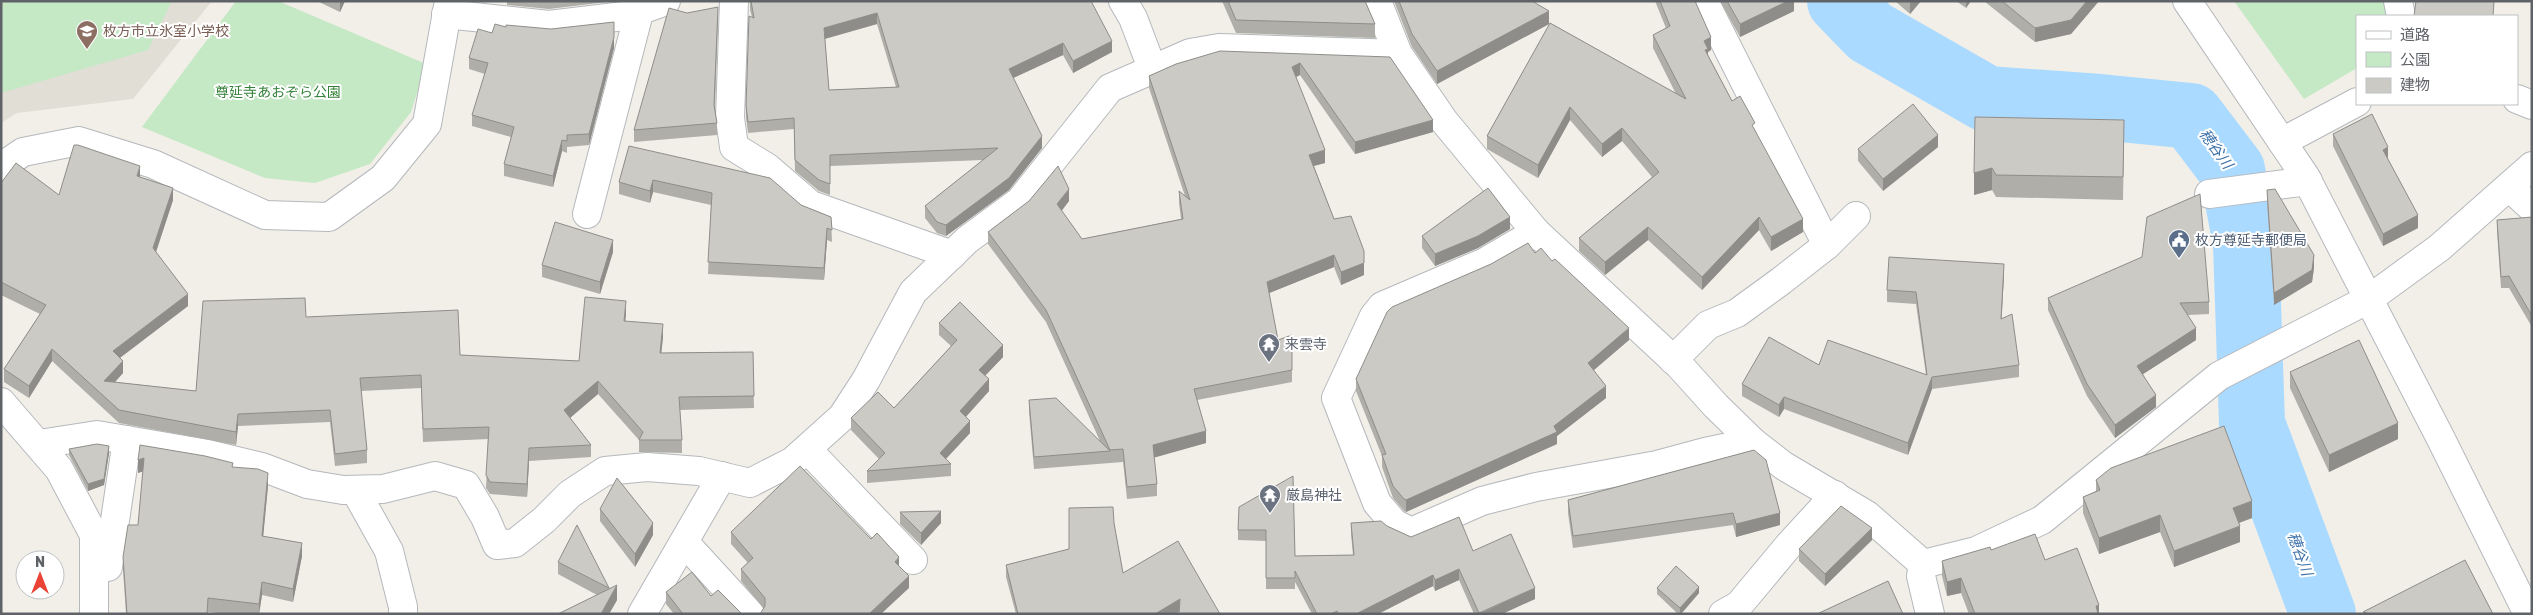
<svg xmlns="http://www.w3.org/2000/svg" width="2533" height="615" font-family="Rubik,'Noto Sans JP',sans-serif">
<rect width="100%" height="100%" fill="#f1efe8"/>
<polygon fill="#e1ded6" points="1,1 212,1 133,99 17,113 1,123"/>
<g fill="#c5e8c5">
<polygon points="1,1 172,1 148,50 1,93"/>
<polygon points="236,1 278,1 426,64 411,112 370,164 315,183 265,178 142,127"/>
<polygon points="2234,1 2386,1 2390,16 2357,16 2357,68 2304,99"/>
</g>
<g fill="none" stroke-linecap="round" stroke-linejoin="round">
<polyline stroke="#aadaff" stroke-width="66" points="1840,1 1870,32 1987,99 2100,107 2191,116 2232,170 2246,243 2252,424 2323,614"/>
<g stroke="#b5b8bc" stroke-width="30">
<g id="minor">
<polyline points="734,1 730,118 734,147 768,168 811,205 952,255"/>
<polyline points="1123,1 1133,18 1152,68"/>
<polyline points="1377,1 1398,54 1444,121 1536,232 1679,365 1716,406 1753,442 1784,466 1867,515 1923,564"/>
<polyline points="1704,1 1827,245"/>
<polyline points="2187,1 2305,176 2440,437 2528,614"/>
<polyline points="2398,1 2401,16"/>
<polyline points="446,14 549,25 624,16 666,1"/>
<polyline points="2517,99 2532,105"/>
<polyline points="2282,142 2357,102"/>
<polyline points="1,167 23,152 79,141 153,164 265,215 329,217 383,178 427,124 449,1"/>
<polyline points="2509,187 2532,208"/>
<polyline points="2209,194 2308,181"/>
<polyline points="587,214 642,1"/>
<polyline points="1536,232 1485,262 1382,306 1374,316 1336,398 1377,503 1394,523 1411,532 1482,501 1536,487 1657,465 1705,452 1753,442"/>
<polyline points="1673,360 1708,325 1737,313 1781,281 1827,245 1856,216"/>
<polyline points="1,402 59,469 94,535 94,614"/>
<polyline points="39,444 97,435 208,454 262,467 307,484 343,490 383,489 435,476 466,485 485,517 497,545 515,543 544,520 570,494 605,471 647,467 699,471 750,483 793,461 842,417 866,380 913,292 967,240 1020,201 1110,88 1190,53 1219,48 1398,54"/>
<polyline points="807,449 913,560"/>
<polyline points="355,490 389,551 403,607 403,614"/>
<polyline points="684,542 750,614"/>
<polyline points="1923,564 1976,551 2042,520 2219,376 2369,299 2439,248 2532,166"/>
<polyline points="1923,564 1921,576 1930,614"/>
<polyline points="108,567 127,440"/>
<polyline points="642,614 722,476"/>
<polyline points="1723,614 1739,605 1789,545 1835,495"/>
</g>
</g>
<use href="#minor" stroke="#fff" stroke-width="28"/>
</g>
<g fill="#afaea9" fill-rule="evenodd">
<polygon points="317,1 345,1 340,12"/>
<polygon points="507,1 607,1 607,2 549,9 507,5"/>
<path d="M750,1H1091L1112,52L1073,73L1063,55L1013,78L1042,148L1009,190L946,236L937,233L925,218V206L983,160L830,166V195L819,191L795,171L794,129L748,133L746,117V106L752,17L750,10ZM877,24L896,87L829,90L825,39Z"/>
<polygon points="1222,1 1365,1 1375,24 1375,38 1236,33"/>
<polygon points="1394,1 1532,1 1549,24 1437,84 1412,47"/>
<polygon points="1655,1 1695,1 1711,50 1708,52 1708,55 1732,101 1755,130 1803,232 1771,251 1759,230 1702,290 1648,240 1605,275 1579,251 1579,238 1652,177 1622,141 1602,157 1570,120 1538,178 1487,149 1487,136 1550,23 1676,94 1653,48 1653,35 1666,28"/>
<polygon points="1720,1 1794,1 1794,11 1740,37"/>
<polygon points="1895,1 1921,1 1910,14"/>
<polygon points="1956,1 1971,1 1966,8"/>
<polygon points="1984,1 2099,1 2071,34 2035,42"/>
<polygon points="687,13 718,19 715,108 717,123 717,135 634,142 634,130"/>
<polygon points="506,27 614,48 589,145 567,147 567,153 562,151 553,187 504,176 504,164 511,137 472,126 472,115 485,74 469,69 469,58 492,33"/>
<polygon points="1390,57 1433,132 1355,154 1300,75 1296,77 1325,163 1314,166 1334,219 1364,275 1341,285 1334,267 1269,293 1278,340 1292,335 1292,382 1197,400 1206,443 1154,457 1157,484 1157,496 1127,499 1123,462 1110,463 1110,462 1110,463 1034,469 1029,412 1029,400 1100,441 1046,322 988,244 988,232 1069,201 1061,211 1082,239 1181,219 1179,203 1179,191 1185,196 1149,88 1149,76 1176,64"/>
<polygon points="1975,117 2124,142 2123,200 1996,197 1992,190 1974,195"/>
<polygon points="2333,134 2388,159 2418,228 2383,246 2333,146"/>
<polygon points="629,146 801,205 831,217 832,242 827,240 824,280 708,274 711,205 653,192 650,203 619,194 619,182"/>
<polygon points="1938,147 1883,191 1858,161 1858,149"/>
<polygon points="140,177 173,200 156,252 188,306 120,358 123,373 115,382 196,391 306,317 460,355 579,361 626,314 625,321 663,337 661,353 753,352 754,408 680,410 682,440 682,453 639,452 639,440 598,394 570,418 591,445 591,457 529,461 527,497 490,494 486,488 488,439 423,442 421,388 361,391 367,450 367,463 335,466 330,422 238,426 236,445 119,423 52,361 29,398 4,382 4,369 40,314 1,295 1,183 59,195"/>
<polygon points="2267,190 2314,268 2312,282 2274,305 2267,202"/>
<polygon points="2532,217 2532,327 2509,288 2501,288 2497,231 2497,220"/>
<polygon points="1510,229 1478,248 1435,266 1422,248 1422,236"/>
<polygon points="613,252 600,294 542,277 542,265"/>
<polygon points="1535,253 1552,261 1629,340 1594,370 1606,398 1557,436 1557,444 1406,512 1404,511 1393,498 1382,467 1382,456 1356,391 1356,379"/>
<polygon points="2004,275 2001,318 2019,365 2019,377 1932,389 1908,455 1784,409 1779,417 1742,396 1742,384 1819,365 1926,375 1916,304 1887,302 1887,290"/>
<polygon points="2048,298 2209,302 2209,314 2188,315 2196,340 2143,374 2156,407 2115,438 2087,396 2048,310"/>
<polygon points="939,323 1003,357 985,376 989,391 966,417 970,433 946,459 951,464 951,476 867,483 867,471 879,459 851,430 851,418 894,408 951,346 939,335"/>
<polygon points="2290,372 2398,439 2329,472 2290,388"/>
<polygon points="69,449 109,453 104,485 88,491 69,455"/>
<polygon points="1754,450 1780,525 1736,537 1733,525 1573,548 1568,513 1568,500"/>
<polygon points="138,460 233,467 268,486 263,536 302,556 293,602 262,595 259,614 227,614 208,612 208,614 126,614 123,570 123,557 138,525 143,471 138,473"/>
<polygon points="1293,476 1295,556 1353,555 1351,534 1351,523 1387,526 1411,537 1473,551 1535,599 1502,614 1474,614 1459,580 1435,591 1433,586 1378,614 1312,614 1295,582 1295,589 1266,589 1266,541 1238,540 1238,530"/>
<polygon points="2096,480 2252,518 2239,523 2240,542 2174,567 2160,532 2099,554 2083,513 2083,497 2096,491"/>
<polygon points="600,509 653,535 635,567 600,521"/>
<polygon points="900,512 941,523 921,545 900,524"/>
<polygon points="1114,523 1123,573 1179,612 1175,614 1016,614 1006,577 1006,565 1069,549"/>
<polygon points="731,532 871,539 899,566 909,588 764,609 741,581 741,569 748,563 731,544"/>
<polygon points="1872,540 1825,586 1799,561 1799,549"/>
<polygon points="1991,550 2045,560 2099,614 1969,614 1961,593 1947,596 1942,576 1942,561"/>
<polygon points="558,562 609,588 617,600 609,614 558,614 597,595 558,574"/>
<polygon points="1657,588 1699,593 1681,614 1678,614 1657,594"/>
<polygon points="666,592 711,596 742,614 674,614 666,604"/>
</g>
<g fill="#8f8d8a">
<polygon points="340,1 345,1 340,12"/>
<polygon points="1788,1 1794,1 1794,11 1740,37 1740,24"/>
<polygon points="1910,1 1921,1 1910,14"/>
<polygon points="1966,1 1971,1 1966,8"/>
<polygon points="2087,1 2099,1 2071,34 2035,42 2035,28"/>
<polygon points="1549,11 1549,24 1437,84 1437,71"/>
<polygon points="877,13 877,24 824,39 824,28"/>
<polygon points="614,37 614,48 589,145 589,134"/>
<polygon points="1711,37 1711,50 1708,52 1708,62 1704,41"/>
<polygon points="1112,41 1112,52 1073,73 1073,61"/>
<polygon points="1063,43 1063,55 1009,80 1009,69"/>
<polygon points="1300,63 1300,75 1292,79 1292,67"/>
<polygon points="1570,107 1570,120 1538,178 1538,165"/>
<polygon points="1433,120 1433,132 1355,154 1355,142"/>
<polygon points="1622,128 1622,141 1602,157 1602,144"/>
<polygon points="1938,135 1938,147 1883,191 1883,179"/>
<polygon points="1042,136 1042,148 1009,190 946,236 946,225"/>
<polygon points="562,140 562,151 553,187 553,176"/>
<polygon points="2388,147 2388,159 2383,162 2383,150"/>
<polygon points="1325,150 1325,163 1309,167 1309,155"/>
<polygon points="140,166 140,178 137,176"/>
<polygon points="1992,168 1992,190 1974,195 1974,173"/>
<polygon points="653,180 653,192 650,203 650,191"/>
<polygon points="173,188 173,200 153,261 153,248"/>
<polygon points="1069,189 1069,201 1057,217 1057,204"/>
<polygon points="2418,215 2418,228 2383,246 2383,234"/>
<polygon points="1510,217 1510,229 1478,248 1435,266 1435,254"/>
<polygon points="1759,217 1759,230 1702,290 1702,277"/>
<polygon points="1803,219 1803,232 1771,251 1771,237"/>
<polygon points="1648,227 1648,240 1605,275 1605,262"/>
<polygon points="827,228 827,240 824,280 824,268"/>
<polygon points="613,240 613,252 600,294 600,282"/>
<polygon points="1334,255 1334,267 1267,294 1267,282"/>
<polygon points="2314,255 2314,268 2312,282 2274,305 2274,293"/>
<polygon points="1364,263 1364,275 1341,285 1341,272"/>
<polygon points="2004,264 2004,275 2001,330 2001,319"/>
<polygon points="188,294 188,306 113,363 113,351"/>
<polygon points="626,301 626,314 624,333 624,321"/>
<polygon points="663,324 663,337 660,366 660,353"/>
<polygon points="1629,328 1629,340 1588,375 1588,363"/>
<polygon points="2196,328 2196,340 2137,378 2137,366"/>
<polygon points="1003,345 1003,357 979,382 979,370"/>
<polygon points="52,349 52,361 29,398 29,386"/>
<polygon points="123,361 123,373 104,394 104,381"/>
<polygon points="1932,377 1932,389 1908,455 1908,443"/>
<polygon points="989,379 989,391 960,423 960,411"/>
<polygon points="598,381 598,394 564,423 564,410"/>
<polygon points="1606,386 1606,398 1557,436 1557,444 1406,512 1406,500 1554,426"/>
<polygon points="2156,395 2156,407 2115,438 2115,425"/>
<polygon points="1784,397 1784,409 1779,417 1779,405"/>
<polygon points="238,414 238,426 236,445 236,432"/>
<polygon points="970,421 970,433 940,465 940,453"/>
<polygon points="2398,423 2398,439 2329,472 2329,455"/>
<polygon points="1206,431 1206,443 1153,458 1153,445"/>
<polygon points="109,446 109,453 104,485 88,491 88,484"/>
<polygon points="529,448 529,461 527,497 527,484"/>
<polygon points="144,458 144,471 138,473 138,460"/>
<polygon points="268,473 268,486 262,549 262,536"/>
<polygon points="2252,501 2252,518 2233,525 2233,508"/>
<polygon points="941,511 941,523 921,545 921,533"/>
<polygon points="1780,513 1780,525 1736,537 1736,524"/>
<polygon points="2160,515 2160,532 2099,554 2099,538"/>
<polygon points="653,523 653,535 635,567 635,554"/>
<polygon points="2240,526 2240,542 2174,567 2174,551"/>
<polygon points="1872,528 1872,540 1825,586 1825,574"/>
<polygon points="302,543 302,556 293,602 293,589"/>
<polygon points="899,557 899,568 895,562"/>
<polygon points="1459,569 1459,580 1435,591 1435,580"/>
<polygon points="1433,575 1433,586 1378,614 1356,614"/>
<polygon points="909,576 909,588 881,614 869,614"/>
<polygon points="1961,578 1961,593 1947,596 1947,582"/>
<polygon points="262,582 262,595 259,614 259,604"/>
<polygon points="617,585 617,600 609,614 601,614"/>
<polygon points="1699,587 1699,593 1681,614 1680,614 1680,608"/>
<polygon points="1535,588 1535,599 1502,614 1479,614"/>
<polygon points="1180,599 1180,611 1175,614 1155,614"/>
<polygon points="2099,605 2099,614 2096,614 2096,606"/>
</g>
<g fill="#cccac5" stroke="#8f8d8a" fill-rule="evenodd">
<path d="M751,1H1091L1112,41L1073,61L1063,43L1009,69L1042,136L1009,178L946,225L937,222L925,206L998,148L830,155V184L819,180L795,160L794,118L748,122L746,106L749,16L754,18ZM877,13L899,87L829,90L824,28Z"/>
<polygon points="1228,1 1365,1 1375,24 1236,20"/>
<polygon points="1399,1 1532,1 1549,11 1437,71 1412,34"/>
<polygon points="1660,1 1695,1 1711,37 1704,41 1708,49 1705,50 1732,101 1740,96 1755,123 1752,125 1803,219 1771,237 1759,217 1702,277 1648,227 1605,262 1579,238 1659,172 1622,128 1602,144 1570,107 1538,165 1487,136 1550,23 1686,99 1653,35 1670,26"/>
<polygon points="1727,1 1788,1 1740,24"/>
<polygon points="2002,1 2087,1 2071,20 2035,28"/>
<polygon points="2416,1 2494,1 2493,16 2414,16"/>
<polygon points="718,7 714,105 717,123 634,130 669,8 687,13"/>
<polygon points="614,22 614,37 589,134 567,135 567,141 562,140 553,176 504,164 514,127 472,115 488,63 469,58 478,29 492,33 495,24 506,27 506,25 551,29"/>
<polygon points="1220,51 1390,57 1433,120 1355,142 1300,63 1292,67 1325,150 1309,155 1334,219 1351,216 1364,251 1364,263 1341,272 1334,255 1267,282 1278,340 1292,335 1292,370 1194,389 1206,431 1153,445 1157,484 1127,487 1123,449 1110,450 1046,310 988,232 1029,201 1058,166 1069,189 1057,204 1082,239 1183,219 1179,191 1190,200 1149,76 1176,64"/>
<polygon points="1913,104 1938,135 1883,179 1858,149"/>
<polygon points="2372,114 2388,147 2383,150 2418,215 2383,234 2333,134"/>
<polygon points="1975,117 2124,120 2123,177 1996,175 1992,168 1974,173"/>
<polygon points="74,145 78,145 140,166 137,176 173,188 153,248 188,294 113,351 123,361 104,381 196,391 203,301 305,298 306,317 458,310 460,355 579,361 585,297 626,301 624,321 663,324 660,353 753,352 754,396 679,397 682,440 639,440 643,432 598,381 564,410 591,445 529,448 527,484 490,482 486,475 489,427 423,429 421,375 360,378 367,450 335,454 330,410 238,414 236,432 119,410 52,349 29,386 4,369 46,305 1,282 1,183 16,163 59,195"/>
<polygon points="629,146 770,178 801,205 831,217 832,230 827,228 824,268 708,262 712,193 653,180 650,191 619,182"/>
<polygon points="1488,188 1510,217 1478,236 1435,254 1422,236"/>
<polygon points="2275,189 2314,255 2312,270 2274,293 2267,190"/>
<polygon points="2200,194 2209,302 2180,303 2196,328 2137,366 2156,395 2115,425 2087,384 2048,298 2142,257 2147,217"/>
<polygon points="2532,217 2532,316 2509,276 2501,277 2497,220"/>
<polygon points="555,222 613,240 600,282 542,265"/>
<polygon points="1528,243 1535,253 1541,248 1552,261 1555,259 1629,328 1588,363 1606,386 1554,426 1557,432 1406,500 1404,499 1393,486 1382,455 1386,454 1356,379 1387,312 1392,307 1491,264"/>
<polygon points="1889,257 2004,264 2001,319 2012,314 2019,365 1932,377 1908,443 1784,397 1779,405 1742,384 1769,337 1819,365 1828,340 1927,375 1916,292 1887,290"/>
<polygon points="960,302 1003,345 979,370 989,379 960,411 970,421 940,453 951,464 867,471 885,453 851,418 878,392 894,408 957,340 939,323"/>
<polygon points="2359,340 2398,423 2329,455 2290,372"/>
<polygon points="1056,398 1110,451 1034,457 1029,400"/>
<polygon points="2224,426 2252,501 2233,508 2240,526 2174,551 2160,515 2099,538 2083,497 2100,490 2096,480 2111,468"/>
<polygon points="97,444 109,446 104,479 88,484 69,449"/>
<polygon points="140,445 205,456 233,463 232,467 258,469 268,473 262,536 302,543 293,589 262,582 259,604 208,598 207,614 127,614 123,557 128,525 138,525 144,458 138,460"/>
<polygon points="1754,450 1766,460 1780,513 1736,524 1733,513 1573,536 1568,500"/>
<polygon points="800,466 871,539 877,533 899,557 895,562 909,576 869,614 760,614 765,606 765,598 741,569 753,558 731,532"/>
<polygon points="1293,476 1295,556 1354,555 1351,523 1381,521 1387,526 1411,537 1459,517 1473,551 1511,534 1535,588 1479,613 1459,569 1435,580 1433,575 1356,614 1339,614 1337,611 1331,614 1317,614 1295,571 1295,578 1266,578 1266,530 1238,530 1239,507"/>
<polygon points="617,478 653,523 635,554 600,509"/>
<polygon points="1841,506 1872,528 1825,574 1799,549"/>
<polygon points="1113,507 1114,523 1123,573 1178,541 1220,614 1179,614 1180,599 1155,614 1018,614 1006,565 1069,549 1069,508"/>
<polygon points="941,511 921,533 900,512"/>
<polygon points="577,525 609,588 558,562"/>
<polygon points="2035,534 2045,560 2077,548 2099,605 2096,606 2098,614 1975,614 1961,578 1947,582 1942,561 1990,547 1991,550"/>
<polygon points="2465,560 2493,614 2370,614 2363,612"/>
<polygon points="1676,566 1699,587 1680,608 1657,588"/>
<polygon points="692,572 711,596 718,590 742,614 683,614 666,592"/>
<polygon points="1888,581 1903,614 1817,614"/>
<polygon points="617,585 601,614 558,614"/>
</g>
<defs>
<g id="school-pin" transform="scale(1.125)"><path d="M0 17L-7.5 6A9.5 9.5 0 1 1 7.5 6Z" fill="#8d6e63" stroke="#fff"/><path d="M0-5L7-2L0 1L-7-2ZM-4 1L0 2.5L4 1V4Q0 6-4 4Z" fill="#fff"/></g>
<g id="civic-pin" transform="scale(1.125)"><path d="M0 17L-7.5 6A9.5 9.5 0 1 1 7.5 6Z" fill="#5c6f8a" stroke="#fff"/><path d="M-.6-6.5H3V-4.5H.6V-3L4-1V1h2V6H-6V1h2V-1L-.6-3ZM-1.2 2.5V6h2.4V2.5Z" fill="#fff"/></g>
<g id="temple-pin" transform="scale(1.125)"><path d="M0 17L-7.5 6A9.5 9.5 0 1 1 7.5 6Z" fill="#6b7280" stroke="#fff"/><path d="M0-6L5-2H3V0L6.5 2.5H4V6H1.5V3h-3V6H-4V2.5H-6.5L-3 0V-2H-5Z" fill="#fff"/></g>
</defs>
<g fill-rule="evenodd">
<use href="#school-pin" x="87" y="31"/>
<use href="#civic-pin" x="2179" y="240"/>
<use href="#temple-pin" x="1269" y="344"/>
<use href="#temple-pin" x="1270" y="495"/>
</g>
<g text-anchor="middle" stroke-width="4" stroke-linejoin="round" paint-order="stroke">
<g font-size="14" fill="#785e54" stroke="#fff" text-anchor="start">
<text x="103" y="36">枚方市立氷室小学校</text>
</g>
<g font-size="14" fill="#348238" stroke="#fff">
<text x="278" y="97">尊延寺あおぞら公園</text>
</g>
<g font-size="14" fill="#4e5e75" stroke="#fff" text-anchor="start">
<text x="2195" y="245">枚方尊延寺郵便局</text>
</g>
<g font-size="14" fill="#5b616d" stroke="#fff" text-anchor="start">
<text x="1285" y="349">来雲寺</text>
<text x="1286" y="500">厳島神社</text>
</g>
<g font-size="15" font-style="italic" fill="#4174aa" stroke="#fff">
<text transform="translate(2216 149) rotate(54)" y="5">穂谷川</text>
<text transform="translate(2300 554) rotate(70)" y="5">穂谷川</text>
</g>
</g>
<rect width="2533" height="615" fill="none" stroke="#5f6368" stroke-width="5"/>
<rect x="2356" y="15" width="162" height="90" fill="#ffffff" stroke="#bfc1c3"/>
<rect x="2366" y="31" width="25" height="8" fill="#ffffff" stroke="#bfc1c3"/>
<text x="2400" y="40" font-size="15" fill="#5f6368">道路</text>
<rect x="2366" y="52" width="25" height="15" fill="#c5e8c5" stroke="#bfc1c3"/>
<text x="2400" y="65" font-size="15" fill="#5f6368">公園</text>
<rect x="2366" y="78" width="25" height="15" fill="#cccac5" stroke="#bfc1c3"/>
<text x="2400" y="90" font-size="15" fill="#5f6368">建物</text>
<g transform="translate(40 575)"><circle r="24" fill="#ffffff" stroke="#bfc1c3"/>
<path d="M0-4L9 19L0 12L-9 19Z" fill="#ea4335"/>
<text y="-8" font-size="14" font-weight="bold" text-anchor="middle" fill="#5f6368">N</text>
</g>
</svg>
